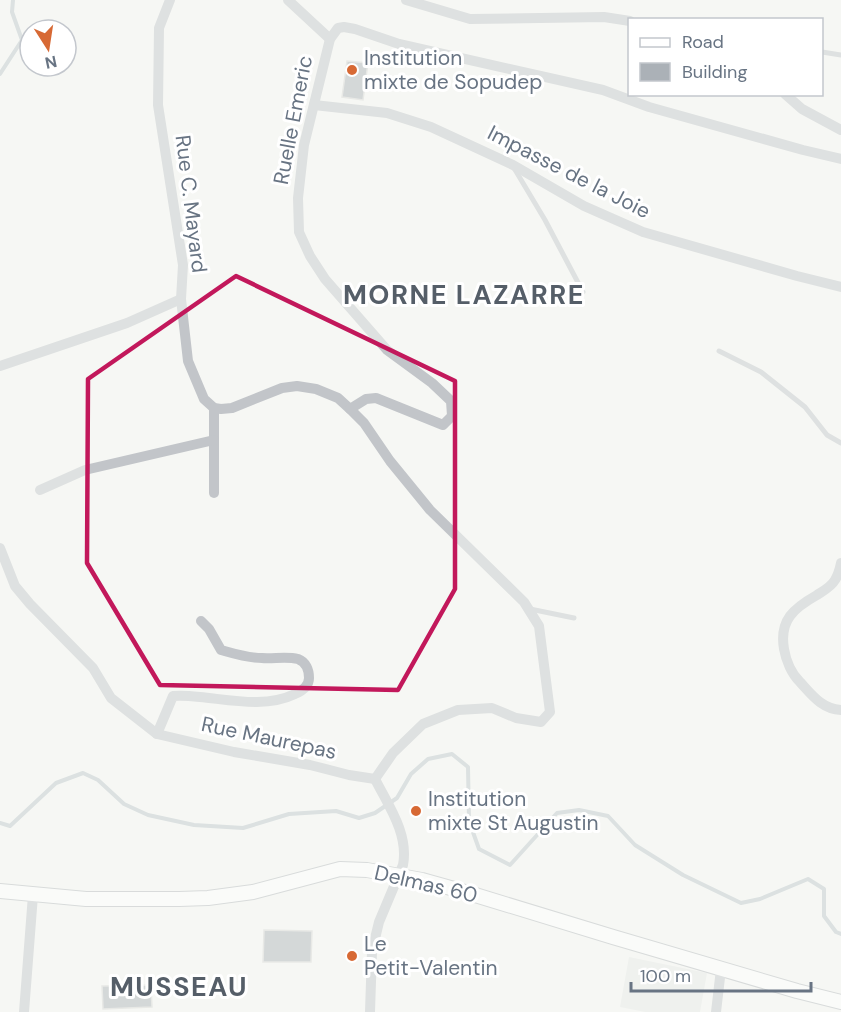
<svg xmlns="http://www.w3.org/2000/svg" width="841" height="1012" font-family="'DM Sans',sans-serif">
<rect width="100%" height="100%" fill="#f6f7f4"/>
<polygon fill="#e7e8e7" points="629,957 707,973 700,1012 645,1012 620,1007"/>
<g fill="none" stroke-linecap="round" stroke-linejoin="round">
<g stroke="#bcc5ca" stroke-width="4">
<polyline points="0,74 22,40 12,12 13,0"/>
<polyline points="0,823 10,826 56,783 83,773 98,780 124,804 148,815 194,825 243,828 289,814 336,811 359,818 375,813 397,798 411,774 428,759 452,754 468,767 469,821 479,849 510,865 557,813 579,810 608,816 635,845 683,875 741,903 760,899 808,879 824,889 824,916 836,932 841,934"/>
</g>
</g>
<g fill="#abb1b7" stroke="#d8d8d6" stroke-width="1.5">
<polygon points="347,61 368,63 363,100 342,97"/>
<polygon points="264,930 312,931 311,962 263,962"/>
<polygon points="151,985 152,1007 103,1009 102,986"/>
</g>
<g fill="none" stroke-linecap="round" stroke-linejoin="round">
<g stroke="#b5b9bd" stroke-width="16">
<polyline id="secondary" points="0,891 86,899 179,899 208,898 253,892 340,869 367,870 422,880 472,894 613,937 797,991 841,1002"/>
</g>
<g stroke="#c2c5c9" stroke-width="5">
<polyline points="822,52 841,55"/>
<polyline points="514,168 545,220 583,292"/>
<polyline points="719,351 761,372 805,407 827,435 841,443"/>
<polyline points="530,609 574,618"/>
</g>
<g stroke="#c2c5c9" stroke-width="10">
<polyline points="170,0 159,28 158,105 183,265 181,299 188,361 204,399 214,408 221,409 232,408 282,388 297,386 316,389 338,398 350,409"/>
<polyline points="288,0 330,39"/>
<polyline points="406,0 470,19 604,17 630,21"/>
<polyline points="785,94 802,109 841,130"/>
<polyline points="314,105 387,113 431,127 513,165 584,206 643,232 797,276 841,287"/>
<polyline points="0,366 127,323 181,299"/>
<polyline points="214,408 214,493"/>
<polyline points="40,490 85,470 214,440"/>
<polyline points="0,548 15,586 30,604 93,668 111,698 157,734 234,752 310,765 349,775 375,779"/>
<path d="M841,563C840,568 838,575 835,580C831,587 823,591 817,595C794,608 779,620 784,649C786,661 792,674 800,682C812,695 822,709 841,710"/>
<path d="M157,734L173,696C181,695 191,696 200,697C231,700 266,708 295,694C302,691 309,686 309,678C309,670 306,662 298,659C287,656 273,659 262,658C247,658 235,654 221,650L209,629L201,621"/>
<polyline points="375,779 393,753 423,724 458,710 492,708 516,718 541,722 550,712 539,626 524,602 430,510 390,461 364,423 350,409 366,399 376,398 443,425 452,416 451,401 432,383 387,350 325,279 310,256 299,232 298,198 304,145 330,39 338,28 344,27 355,29 399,44 603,90 649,107 803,150 841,159"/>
<polyline points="24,1012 33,895"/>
<path d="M370,1012L372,951L379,922L403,865C409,834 388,805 375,779"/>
<polyline points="716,1012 721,969"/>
</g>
<use href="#secondary" stroke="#fff" stroke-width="14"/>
</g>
<path d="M0 0H841V1012H0ZM236,276L455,381V589L398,690L160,685L87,563L88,379Z" fill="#f6f7f4" fill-opacity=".55" fill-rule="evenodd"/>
<path fill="none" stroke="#c2185b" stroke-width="4.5" stroke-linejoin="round" d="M236,276L455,381V589L398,690L160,685L87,563L88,379Z"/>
<g fill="#d76934" stroke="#fff" stroke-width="2">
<circle cx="352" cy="70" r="6"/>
<circle cx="416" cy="811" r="6"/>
<circle cx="352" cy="956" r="6"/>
</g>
<g text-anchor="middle" stroke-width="6" stroke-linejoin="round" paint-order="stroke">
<g font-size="21" fill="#687483" stroke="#fff" text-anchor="start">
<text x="364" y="65">Institution<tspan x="364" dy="24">mixte de Sopudep</tspan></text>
<text x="428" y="806">Institution<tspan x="428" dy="24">mixte St Augustin</tspan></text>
<text x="364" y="951">Le<tspan x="364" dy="24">Petit-Valentin</tspan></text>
</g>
<g font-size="21" fill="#687483" stroke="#fff">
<text transform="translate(293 120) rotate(-79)" y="7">Ruelle Emeric</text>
<text transform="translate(569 172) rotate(27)" y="7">Impasse de la Joie</text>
<text transform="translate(191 204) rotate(83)" y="7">Rue C. Mayard</text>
<text transform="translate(269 738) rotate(12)" y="7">Rue Maurepas</text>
<text transform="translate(426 884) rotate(13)" y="7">Delmas 60</text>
</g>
<g font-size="27" font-weight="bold" letter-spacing="1.5" fill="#555e68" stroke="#fff">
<text x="464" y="304">MORNE LAZARRE</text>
<text x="179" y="996">MUSSEAU</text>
</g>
</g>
<rect x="628" y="18" width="195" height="78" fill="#ffffff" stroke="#c3c7cd" stroke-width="1.5"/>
<rect x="640" y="38" width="30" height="9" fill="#ffffff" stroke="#c3c7cd" stroke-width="1.5"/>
<text x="682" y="48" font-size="18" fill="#687483">Road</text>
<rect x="640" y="63" width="30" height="18" fill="#abb1b7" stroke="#c3c7cd" stroke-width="1.5"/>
<text x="682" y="78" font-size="18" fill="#687483">Building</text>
<g transform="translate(48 48) rotate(168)"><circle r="28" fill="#ffffff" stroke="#c3c7cd" stroke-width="1.5"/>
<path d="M0-4.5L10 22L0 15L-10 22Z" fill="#d76934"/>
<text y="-9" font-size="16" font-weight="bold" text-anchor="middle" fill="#687483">N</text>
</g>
<path d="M631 982v9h180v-9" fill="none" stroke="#687483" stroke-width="3"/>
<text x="640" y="982" font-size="18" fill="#687483" stroke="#ffffff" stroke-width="4.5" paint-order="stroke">100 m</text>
</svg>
